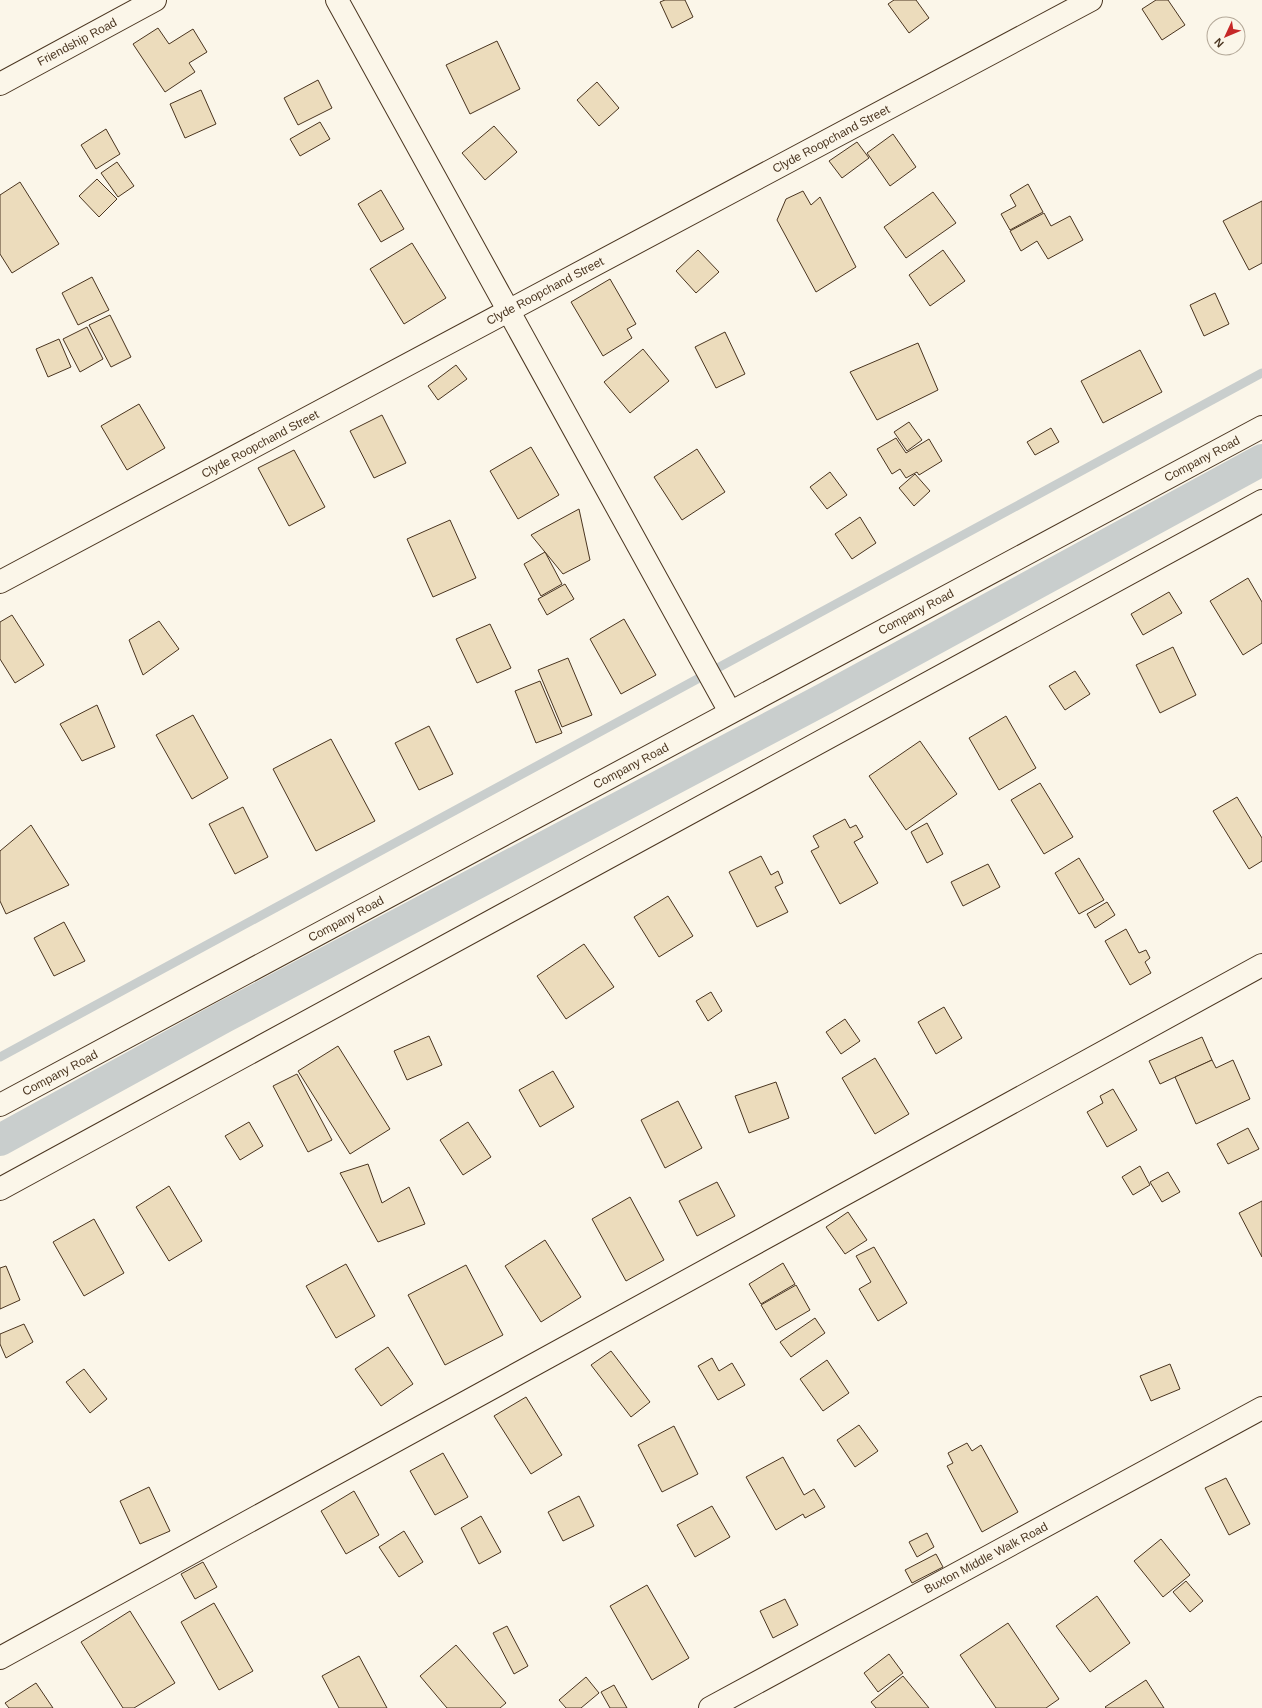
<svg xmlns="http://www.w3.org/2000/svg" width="1262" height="1708" font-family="Helvetica,sans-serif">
<rect width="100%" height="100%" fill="#fbf6e9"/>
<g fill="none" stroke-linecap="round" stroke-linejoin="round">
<polyline stroke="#c9cecd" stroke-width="9" points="0,1057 1262,373"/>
<polyline stroke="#c9cecd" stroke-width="32" points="0,1140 224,1017 826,698 1262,460"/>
</g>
<g fill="#ecdcbc" stroke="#4a3520">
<polygon points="665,0 685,0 693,17 672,28 660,2"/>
<polygon points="894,0 916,0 929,18 909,33 888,4"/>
<polygon points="1156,0 1168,0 1185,25 1162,40 1142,9"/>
<polygon points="158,28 169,44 193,29 207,52 189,63 195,72 165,92 133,44"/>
<polygon points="497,41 520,89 470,114 446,65"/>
<polygon points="318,80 332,108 298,125 284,98"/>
<polygon points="597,82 619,108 599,126 577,100"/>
<polygon points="201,90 216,124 185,138 170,104"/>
<polygon points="320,122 330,139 300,156 290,139"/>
<polygon points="494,126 517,152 485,180 462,153"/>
<polygon points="106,129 120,154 96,169 81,145"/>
<polygon points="893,134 916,167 890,186 867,153"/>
<polygon points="857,142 869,158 842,178 829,161"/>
<polygon points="117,162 134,186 118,197 101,173"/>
<polygon points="97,179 117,199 99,217 79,196"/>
<polygon points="20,182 59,244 12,273 0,254 0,195"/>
<polygon points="1028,184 1043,212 1010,230 1001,214 1016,206 1010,195"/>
<polygon points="381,190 404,229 381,242 358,204"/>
<polygon points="803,191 811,205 820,197 856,267 816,292 777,220 786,199"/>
<polygon points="933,192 956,223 906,258 884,227"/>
<polygon points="1262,201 1262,263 1249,270 1223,221"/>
<polygon points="1044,213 1051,226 1070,216 1083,240 1048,259 1037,241 1021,251 1010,231"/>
<polygon points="412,243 446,298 404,324 370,269"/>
<polygon points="698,250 719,272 696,293 676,271"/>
<polygon points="943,250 965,281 930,306 909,275"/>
<polygon points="92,277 109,310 78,325 62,293"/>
<polygon points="610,279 636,324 627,329 632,338 603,356 571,302"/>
<polygon points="1215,293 1229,324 1204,336 1190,305"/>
<polygon points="110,315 131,357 111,367 89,325"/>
<polygon points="87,327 103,359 80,372 63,339"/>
<polygon points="725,332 745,374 716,388 695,347"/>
<polygon points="59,339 71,367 48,377 36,349"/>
<polygon points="918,343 938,390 877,420 850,372"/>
<polygon points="643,349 669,381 630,413 604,382"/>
<polygon points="1140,350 1162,392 1103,423 1081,381"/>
<polygon points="456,365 467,379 438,400 428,386"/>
<polygon points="139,404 165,448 127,470 101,426"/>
<polygon points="382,415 406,463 374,478 350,431"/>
<polygon points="909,422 922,440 907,451 894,432"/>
<polygon points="1051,428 1059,442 1035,455 1027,442"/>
<polygon points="896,438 906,453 929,439 942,461 919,475 917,472 906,478 900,469 892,474 877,449"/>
<polygon points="531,447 559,495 518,519 490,471"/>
<polygon points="697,449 725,492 682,520 654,477"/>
<polygon points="294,450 325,507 289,526 258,468"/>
<polygon points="830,472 847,495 827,509 810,487"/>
<polygon points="915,474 930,491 914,506 899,488"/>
<polygon points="579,509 590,560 563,574 531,535"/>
<polygon points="860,517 876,543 852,559 835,534"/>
<polygon points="450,520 476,578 433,597 407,539"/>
<polygon points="545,552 562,584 541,596 524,564"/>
<polygon points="1248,578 1262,602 1262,643 1243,655 1210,601"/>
<polygon points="565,584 574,599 547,615 538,599"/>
<polygon points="1169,592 1182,613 1143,635 1131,614"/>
<polygon points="12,615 44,665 15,683 0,659 0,622"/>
<polygon points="624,619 656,675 621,694 590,639"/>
<polygon points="159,621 179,649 143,675 129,640"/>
<polygon points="490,624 511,668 477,683 456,639"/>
<polygon points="1173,647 1196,695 1160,713 1136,665"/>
<polygon points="568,658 592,715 562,727 538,670"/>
<polygon points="1075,671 1090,694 1065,710 1049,686"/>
<polygon points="540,681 562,733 536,743 515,691"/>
<polygon points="97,705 115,747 82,761 60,724"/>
<polygon points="193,715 228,778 192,799 156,735"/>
<polygon points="1006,716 1036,768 999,790 969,738"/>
<polygon points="429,726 453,774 419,790 395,743"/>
<polygon points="331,739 375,821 316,851 273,769"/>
<polygon points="920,741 957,794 906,830 869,776"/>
<polygon points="1040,783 1073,837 1044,854 1011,800"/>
<polygon points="1237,797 1262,838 1262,861 1249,869 1213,811"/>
<polygon points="243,807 268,857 235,874 209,824"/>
<polygon points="845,819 850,828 856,825 863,837 854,842 878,883 840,904 811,851 819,847 813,836"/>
<polygon points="927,823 943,854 927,863 911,832"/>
<polygon points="31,825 69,885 6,914 0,901 0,851"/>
<polygon points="761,856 771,875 778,871 783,883 775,887 788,912 757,927 729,872"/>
<polygon points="1079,858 1104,900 1079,914 1055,873"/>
<polygon points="988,864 1000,887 963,906 951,882"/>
<polygon points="668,896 693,936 659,957 634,917"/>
<polygon points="1107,902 1115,915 1095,928 1087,914"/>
<polygon points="64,922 85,961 54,976 34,938"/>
<polygon points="1126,929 1139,953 1146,950 1150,958 1145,962 1151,973 1130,985 1105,941"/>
<polygon points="584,944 614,987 566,1019 537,976"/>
<polygon points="711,992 722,1011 708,1021 696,1001"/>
<polygon points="944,1007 962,1038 936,1054 918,1022"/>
<polygon points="845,1019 860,1041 841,1054 826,1032"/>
<polygon points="429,1036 442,1065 407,1080 394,1051"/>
<polygon points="1202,1037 1212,1060 1160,1084 1149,1061"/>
<polygon points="338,1046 390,1129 350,1154 298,1071"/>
<polygon points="875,1058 909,1114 875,1134 842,1078"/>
<polygon points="1212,1060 1216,1068 1233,1060 1250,1099 1196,1124 1175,1077"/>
<polygon points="553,1071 574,1107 540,1127 519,1090"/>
<polygon points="297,1074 332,1140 308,1152 273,1086"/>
<polygon points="776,1082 789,1118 749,1133 735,1096"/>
<polygon points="1113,1089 1137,1130 1107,1147 1087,1112 1103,1103 1100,1096"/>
<polygon points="678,1101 702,1148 665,1168 641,1120"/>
<polygon points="249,1122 263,1146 240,1160 225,1136"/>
<polygon points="468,1122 491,1157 463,1175 440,1140"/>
<polygon points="1248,1128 1259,1149 1228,1164 1217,1144"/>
<polygon points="368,1164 382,1203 409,1187 425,1224 378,1242 340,1173"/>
<polygon points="1140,1166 1150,1185 1133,1195 1122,1177"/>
<polygon points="1168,1172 1180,1192 1162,1202 1150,1182"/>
<polygon points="717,1182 735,1216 697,1236 679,1201"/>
<polygon points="169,1186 202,1241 169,1261 136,1207"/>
<polygon points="630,1197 664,1260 626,1281 592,1219"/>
<polygon points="1262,1201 1262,1257 1239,1213"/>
<polygon points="848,1212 867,1240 845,1254 826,1227"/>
<polygon points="94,1219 124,1273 84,1296 53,1242"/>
<polygon points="545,1240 581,1297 541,1322 505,1266"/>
<polygon points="874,1247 907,1303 878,1321 859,1289 871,1282 856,1256"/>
<polygon points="783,1263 795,1284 761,1304 749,1284"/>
<polygon points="346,1264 375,1316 336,1338 306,1286"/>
<polygon points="466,1265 503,1335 445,1365 408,1295"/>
<polygon points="6,1266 20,1300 0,1309 0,1268"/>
<polygon points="796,1285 810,1310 776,1330 761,1305"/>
<polygon points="815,1318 825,1333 791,1357 780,1342"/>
<polygon points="24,1324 33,1342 6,1358 0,1344 0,1334"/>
<polygon points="388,1347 413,1384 381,1406 355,1369"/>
<polygon points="611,1351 650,1402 631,1417 591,1365"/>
<polygon points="712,1358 719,1371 732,1363 745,1385 718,1400 698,1366"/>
<polygon points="827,1360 849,1393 823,1411 800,1379"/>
<polygon points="1170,1364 1180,1389 1151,1401 1140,1376"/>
<polygon points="84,1369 107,1399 90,1413 66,1382"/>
<polygon points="526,1397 562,1455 531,1474 494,1416"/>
<polygon points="859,1425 878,1451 855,1467 837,1440"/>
<polygon points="674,1426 698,1474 662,1492 638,1445"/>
<polygon points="967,1443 972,1451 981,1445 1018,1512 982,1532 947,1466 953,1463 948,1453"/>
<polygon points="443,1453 468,1497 435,1515 410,1471"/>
<polygon points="783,1457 804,1495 814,1489 825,1507 805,1518 803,1514 776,1530 746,1477"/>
<polygon points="1226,1478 1250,1524 1229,1535 1205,1488"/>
<polygon points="149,1487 170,1531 140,1544 120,1501"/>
<polygon points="354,1491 379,1535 346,1554 321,1511"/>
<polygon points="579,1496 594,1526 563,1541 548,1512"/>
<polygon points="712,1506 730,1537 695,1557 677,1525"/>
<polygon points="481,1516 501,1552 479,1564 461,1528"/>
<polygon points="404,1531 423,1562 399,1577 379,1547"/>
<polygon points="927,1533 934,1547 917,1557 909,1542"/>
<polygon points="1161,1539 1190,1575 1163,1597 1134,1561"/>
<polygon points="936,1554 943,1567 912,1583 905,1570"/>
<polygon points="203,1562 217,1587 195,1599 181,1574"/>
<polygon points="1186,1581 1203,1601 1190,1612 1173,1592"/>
<polygon points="647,1585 689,1658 652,1680 610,1606"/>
<polygon points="1097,1596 1130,1643 1090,1672 1056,1626"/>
<polygon points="785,1599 798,1625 773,1638 760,1611"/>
<polygon points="214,1603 253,1671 219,1690 181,1622"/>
<polygon points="130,1611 175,1683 134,1708 123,1708 81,1642"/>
<polygon points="1008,1623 1059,1699 1046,1708 996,1708 960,1655"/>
<polygon points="507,1626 528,1666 514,1674 493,1633"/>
<polygon points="456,1645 506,1703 500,1708 447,1708 420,1676"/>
<polygon points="889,1654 903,1673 878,1692 864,1673"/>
<polygon points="359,1656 387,1708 339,1708 322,1676"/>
<polygon points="903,1676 929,1708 876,1708 871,1702"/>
<polygon points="586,1677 599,1693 581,1708 566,1708 559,1700"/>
<polygon points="1146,1680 1164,1708 1106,1708 1105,1707"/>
<polygon points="36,1683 53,1708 9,1708 5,1703"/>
<polygon points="614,1685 627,1708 610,1708 601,1692"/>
</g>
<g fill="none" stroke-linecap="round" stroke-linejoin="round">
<g stroke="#4a3520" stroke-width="24">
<g id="minor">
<polyline points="337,0 730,712"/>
<polyline points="0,84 155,0"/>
<polyline points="0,582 1091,0"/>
<polyline points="0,1105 1262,427"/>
<polyline points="0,1189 1262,501"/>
<polyline points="0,1658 1262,965"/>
<polyline points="710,1708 1262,1408"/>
</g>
</g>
<use href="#minor" stroke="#fbf6e9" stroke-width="22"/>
</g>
<g text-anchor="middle" stroke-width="3" stroke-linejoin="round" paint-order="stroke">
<g font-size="12" fill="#4a3520" stroke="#fbf6e9">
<text transform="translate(77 42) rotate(-28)" y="4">Friendship Road</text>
<text transform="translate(831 139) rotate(-28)" y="4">Clyde Roopchand Street</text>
<text transform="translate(545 291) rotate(-28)" y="4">Clyde Roopchand Street</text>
<text transform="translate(260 444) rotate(-28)" y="4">Clyde Roopchand Street</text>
<text transform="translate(1202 459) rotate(-28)" y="4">Company Road</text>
<text transform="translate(916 612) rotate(-28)" y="4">Company Road</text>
<text transform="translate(631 766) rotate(-28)" y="4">Company Road</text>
<text transform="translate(346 919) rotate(-28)" y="4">Company Road</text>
<text transform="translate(60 1073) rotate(-28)" y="4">Company Road</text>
<text transform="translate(986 1558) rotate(-28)" y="4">Buxton Middle Walk Road</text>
</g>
</g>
<g transform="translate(1226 36) rotate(226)"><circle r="19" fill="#fbf6e9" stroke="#b4a999"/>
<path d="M0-3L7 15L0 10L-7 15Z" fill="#c62828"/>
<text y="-6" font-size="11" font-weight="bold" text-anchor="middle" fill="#4a3520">N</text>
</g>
</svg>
